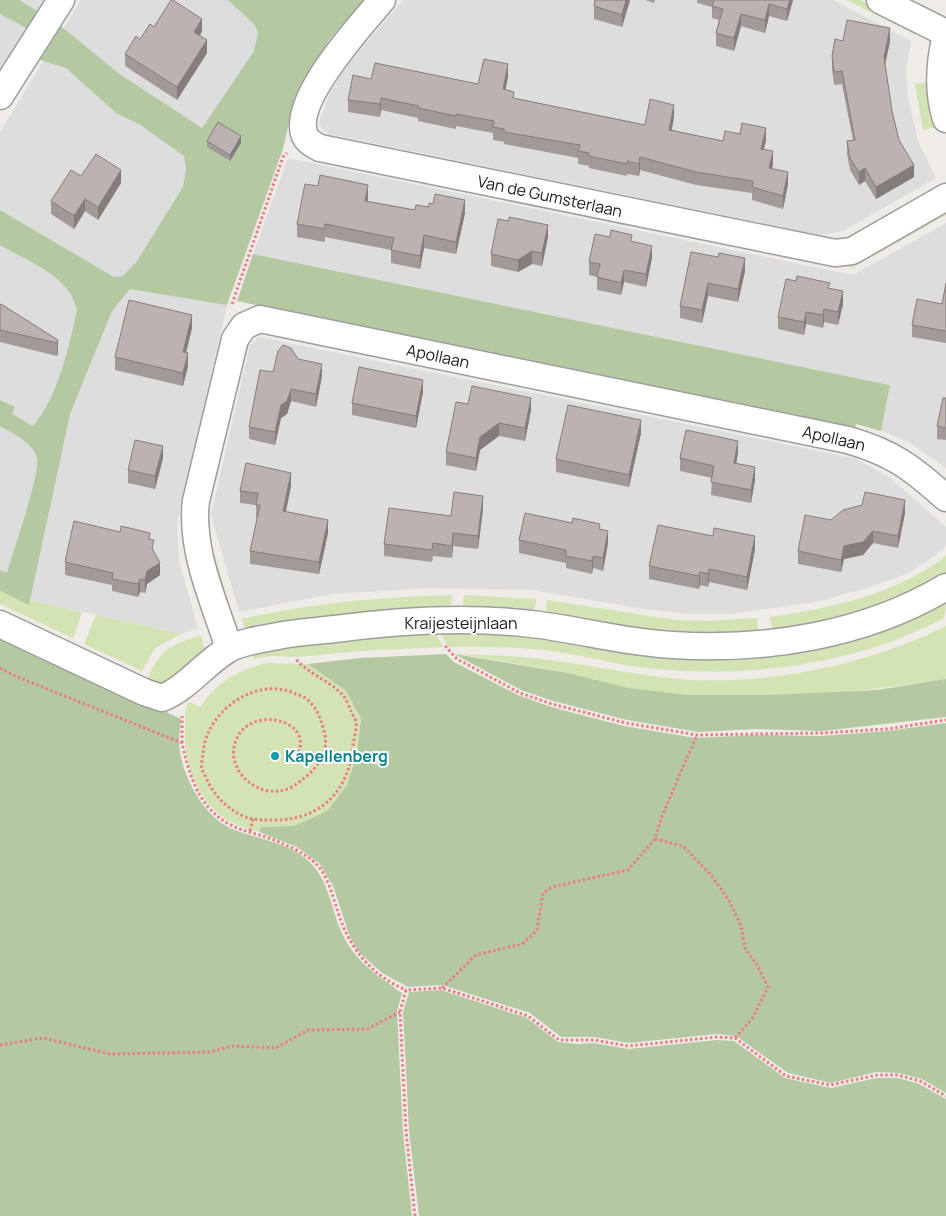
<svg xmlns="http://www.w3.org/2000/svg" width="946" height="1216" font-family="Manrope,sans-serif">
<rect width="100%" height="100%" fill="#efebe7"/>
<g fill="#dedddd">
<polygon points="0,0 49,0 0,78"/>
<polygon points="81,0 320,0 174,291 227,305 177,523 179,561 198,628 181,634 30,600 0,591 0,132"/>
<polygon points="403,0 833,0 911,41 906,69 908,98 918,141 936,178 843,231 821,235 329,134 322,129 319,123 329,95 347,65"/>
<polygon points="288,158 853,275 946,223 946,468 907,441 881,431 890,385 253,254"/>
<polygon points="259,337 857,459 890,478 946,527 946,546 928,561 904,575 866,588 817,602 729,614 689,614 643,609 532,590 428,588 332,594 239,612 211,515 250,345"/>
</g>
<g fill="#d4e3b3">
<polygon points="847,0 860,0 917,30 914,34"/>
<polygon points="929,82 937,127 923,130 915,84"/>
<polygon points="940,185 943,189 861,235 841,240"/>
<polygon points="946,208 946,215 852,268 841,265"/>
<polygon points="203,516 232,614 228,615 206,546"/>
<path d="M946,556V575C893,607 837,619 777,631L772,627L770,617C832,608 895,595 946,556Z"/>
<polygon points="0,591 29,605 30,600 82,612 73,638 0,604"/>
<path d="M452,595L450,608L246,633L242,619C312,603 381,597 452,595Z"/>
<polygon points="464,595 536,599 535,607 528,613 468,610 463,604"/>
<polygon points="547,600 676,620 706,621 757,618 758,629 753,633 675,634 550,615 546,609"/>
<path d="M946,600L944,618C856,665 746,679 647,668C623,666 600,659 576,655C534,647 490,646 448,647L440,632L525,635L648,654Z"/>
<polygon points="96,615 181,634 155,648 142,671 84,644"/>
<path d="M946,626V679C848,695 728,704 629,688C608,685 588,677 567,673C531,666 495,660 459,654C489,655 519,656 549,660C597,666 644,677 692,680C774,684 873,663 946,626Z"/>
<polygon points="435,632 443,647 360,651 299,657 271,656 253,659 252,654 297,644"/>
<path d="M201,635L205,651L168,683L146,681C162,648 167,647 201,635Z"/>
<path d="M267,663L308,664L346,691L361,719L357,753L347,785L327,811L294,826L261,827L259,832C250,829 241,827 233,823C200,808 183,765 185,731C186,719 183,712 189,702L200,707C217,682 238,670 267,663Z"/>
</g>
<g fill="#b4c9a1">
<polygon points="0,0 19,0 39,12 28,29 0,14"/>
<path d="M228,0H364L329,40L300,89L292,110L283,149L227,305L130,289L112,311L70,414L29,605L0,591V570L7,573C13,551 40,476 37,458C34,443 12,433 0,426V400L15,407L12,414L33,426C58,397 69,347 77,310C70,276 27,261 0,245V210L114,277L123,276L137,261L183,187L186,169L184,156L139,124L116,113L66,68L40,60L61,26L118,73L202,128L254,51L258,33L255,25Z"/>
<polygon points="253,254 890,385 881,431 856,424 855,428 237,301"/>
<path d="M0,634L181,719C180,727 179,735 179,742C180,772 202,815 230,828C257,840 295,842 315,868C327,883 331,903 337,921C350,958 371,971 402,993L397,1011L403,1132L412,1216H0Z"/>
<polygon points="446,654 454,662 518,695 551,707 624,726 696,738 754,735 821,736 887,731 946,723 946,1093 922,1079 899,1073 876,1072 831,1083 788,1073 736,1036 717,1034 629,1043 594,1037 561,1037 530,1013 442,985 408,987 382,973 359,952 350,937 333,886 319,863 297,847 259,832 261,827 294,826 327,811 347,785 357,753 361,719 346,691 308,664 360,658"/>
<polygon points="454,654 568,673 628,688 688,695 769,695 878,690 946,679 946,717 822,731 756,729 698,732 627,720 553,701 521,690"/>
<polygon points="441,990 527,1018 558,1042 577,1044 594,1043 628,1049 717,1040 734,1041 785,1078 831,1088 876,1078 898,1078 919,1084 946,1099 946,1216 419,1216 409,1131 403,1012 409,992"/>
</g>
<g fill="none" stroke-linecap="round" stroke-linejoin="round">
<g stroke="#9d9d9d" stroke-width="29">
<g id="street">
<path d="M382,0C361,25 290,101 305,136C308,142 314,145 320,148L835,253L852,251L946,197"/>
<polyline points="880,0 946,33"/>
<path d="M946,35C939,64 937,91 946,119"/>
<polyline points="0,96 61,0"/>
<path d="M0,624L144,692L162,698C187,688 204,664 227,650C239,642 268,638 283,635C300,632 318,631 335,629C402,620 473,616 540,625C584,631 628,643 673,645C766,651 866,635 946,587"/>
<path d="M229,648C214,601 190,551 196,501L235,339L244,326L260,319L848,440C893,453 911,467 946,498"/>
</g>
</g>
<g stroke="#ea7d87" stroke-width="3" stroke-dasharray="2.5 2.5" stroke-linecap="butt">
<polyline points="232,304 283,157 287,153"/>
<polyline points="445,646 457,659 520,693 552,704 626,723 697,735 822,733 887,729 946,720"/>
<path d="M0,668L15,676L182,743C189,775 199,809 231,825C246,833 265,835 281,843C293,848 308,855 317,865C328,876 332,895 337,909C348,946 370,975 406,990"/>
<polyline points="182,743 182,716"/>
<path d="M294,753H298C313,722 256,705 238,736C219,771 265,806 295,785C313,773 331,755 324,731C321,719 317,708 308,700C304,696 298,695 294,693C254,676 205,713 203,754C202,759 201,765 202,770C204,774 207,779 209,784C217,798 228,809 243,816C254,821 266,820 278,820C323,818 349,790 353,745C354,738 357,729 356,722C355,718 352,714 351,711C349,706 346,698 342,694C328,680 307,673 295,658"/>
<polyline points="250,831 253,819"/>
<polyline points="655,839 683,846 710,874 729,900 741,926 745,949 756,963 768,987 752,1019 735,1038"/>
<polyline points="442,988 476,955 522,944 537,930 543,893 552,887 628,870 655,839 662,816 697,735"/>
<polyline points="0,1045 43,1038 110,1054 211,1052 232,1046 276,1048 308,1030 367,1029 400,1012"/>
<polyline points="415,1216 406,1131 400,1012 406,990 442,988 486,1002 528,1016 559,1040 594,1040 628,1046 716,1037 735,1038 786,1076 830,1085 877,1075 898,1075 920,1081 946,1096"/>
</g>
<use href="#street" stroke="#fff" stroke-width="26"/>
</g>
<g fill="#a29a97">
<polygon points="630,0 622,27 594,19 594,6"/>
<polygon points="645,0 655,0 654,3"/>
<polygon points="697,0 793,0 787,21 769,16 765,33 741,26 734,51 716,46 716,33 719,20 712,18 712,7 697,3"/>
<polygon points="154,27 202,31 200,36 207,53 177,100 125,66 125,54"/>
<polygon points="843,41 890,41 885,64 892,111 899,140 914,177 876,199 865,181 859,185 850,170 847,154 847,141 853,140 846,105 842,84 834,85 832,69 832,56"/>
<polygon points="508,77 505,90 514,98 645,125 674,117 672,130 723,141 766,140 764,149 773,164 772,169 788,184 783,209 752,200 752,193 696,185 640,170 639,176 627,174 627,176 589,168 589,166 578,164 578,158 504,144 504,142 493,140 493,133 456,126 456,129 418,121 418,118 381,110 380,117 348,112 348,100 371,79 478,84"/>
<polygon points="207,141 241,143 230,161 207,147"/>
<polygon points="81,176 121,183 98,220 85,211 74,229 51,214 51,201"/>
<polygon points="368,198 367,201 415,210 429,207 465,213 456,254 424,248 420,269 391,263 391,250 325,237 325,242 297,237 297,224"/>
<polygon points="548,237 542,266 532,264 518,272 491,266 491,254"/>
<polygon points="632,241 652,258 646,287 624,282 621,295 597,290 597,277 589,275 589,262"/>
<polygon points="718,257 745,271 738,302 708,296 702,323 680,318 680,306"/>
<polygon points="796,281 830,289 843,304 838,325 824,322 823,328 806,324 804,335 778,329 778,317"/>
<polygon points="946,283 946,343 912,337 912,325 942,304"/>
<polygon points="0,305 58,340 58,353 57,356 0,342"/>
<polygon points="192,328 186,353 188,366 183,386 115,370 115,357"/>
<polygon points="298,359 322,376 316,407 291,401 287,414 281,418 275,445 249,439 249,427 273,372"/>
<polygon points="423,392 416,428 352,415 352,403"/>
<polygon points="946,398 946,440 937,439 937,426"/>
<polygon points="468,404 531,410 525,441 499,436 480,450 476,471 446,465 446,452"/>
<polygon points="641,433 629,487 556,472 556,459"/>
<polygon points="738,453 736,464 755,480 751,503 711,495 712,478 680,471 680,458"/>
<polygon points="163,458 155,489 128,483 128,470"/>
<polygon points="291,486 286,512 328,533 319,574 250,564 250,551 257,518 256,518 256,505 240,503 240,491"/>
<polygon points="483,509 478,549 453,546 452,558 433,556 432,562 384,556 384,544 451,516"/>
<polygon points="905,513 898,548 873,543 863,555 844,559 841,572 798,564 798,551 831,520"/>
<polygon points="600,529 608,543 603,571 593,568 592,574 566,568 566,563 519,553 519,540"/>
<polygon points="150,539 160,575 147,584 145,593 140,592 138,597 112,591 112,585 65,575 65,562"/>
<polygon points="755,549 747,590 709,582 708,587 700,585 699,589 649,579 649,566"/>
</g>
<g fill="#847d7b">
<polygon points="626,0 630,0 622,27 622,15"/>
<polygon points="790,0 793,0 787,21 787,9"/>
<polygon points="769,4 769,16 765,33 765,20"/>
<polygon points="741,14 741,26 734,51 734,38"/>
<polygon points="202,19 202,31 194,45 194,32"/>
<polygon points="890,28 890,41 884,70 884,57"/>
<polygon points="207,40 207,53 177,100 177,87"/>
<polygon points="508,64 508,77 503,102 503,89"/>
<polygon points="381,98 381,110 380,117 380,104"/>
<polygon points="674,105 674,117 669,142 669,130"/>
<polygon points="766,128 766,140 761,161 761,149"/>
<polygon points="241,136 241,143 230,161 230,155"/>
<polygon points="773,151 773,164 769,181 769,168"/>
<polygon points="640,157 640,170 639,176 639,164"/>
<polygon points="914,165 914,177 876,199 876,187"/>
<polygon points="865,168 865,181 859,185 859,172"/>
<polygon points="121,170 121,183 98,220 98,207"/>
<polygon points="788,172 788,184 783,209 783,196"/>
<polygon points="368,185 368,198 365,213 365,201"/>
<polygon points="85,199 85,211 74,229 74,216"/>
<polygon points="465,200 465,213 456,254 456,242"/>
<polygon points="548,225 548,237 542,266 542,253"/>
<polygon points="424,235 424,248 420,269 420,256"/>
<polygon points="652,246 652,258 646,287 646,274"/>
<polygon points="532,251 532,264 518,272 518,260"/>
<polygon points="745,258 745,271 738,302 738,289"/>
<polygon points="624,270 624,282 621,295 621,283"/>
<polygon points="708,283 708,296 702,323 702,310"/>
<polygon points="843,291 843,304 838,325 838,312"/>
<polygon points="824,309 824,322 823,328 823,315"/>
<polygon points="806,312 806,324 804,335 804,322"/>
<polygon points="192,315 192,328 183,365 183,352"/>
<polygon points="58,340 58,353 57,356 57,343"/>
<polygon points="188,353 188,366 183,386 183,373"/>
<polygon points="322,364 322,376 316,407 316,394"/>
<polygon points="423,380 423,392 416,428 416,416"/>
<polygon points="291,389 291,401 287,414 281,418 275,445 275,432 281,405"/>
<polygon points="531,398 531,410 525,441 525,428"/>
<polygon points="641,420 641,433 629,487 629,475"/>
<polygon points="499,423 499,436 480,450 476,471 476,458 480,437"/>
<polygon points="738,441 738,453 734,476 734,463"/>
<polygon points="163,446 163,458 155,489 155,476"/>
<polygon points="755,467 755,480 751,503 751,490"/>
<polygon points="291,473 291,486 283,524 283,511"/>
<polygon points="483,496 483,509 478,549 478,536"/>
<polygon points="905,500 905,513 898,548 898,536"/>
<polygon points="328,520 328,533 319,574 319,562"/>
<polygon points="608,531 608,543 603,571 603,558"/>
<polygon points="873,531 873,543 863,555 844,559 841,572 841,560 844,546"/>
<polygon points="453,533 453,546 452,558 452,546"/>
<polygon points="755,536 755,549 747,590 747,577"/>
<polygon points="593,556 593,568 592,574 592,561"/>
<polygon points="160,563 160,575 147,584 145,593 145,580 147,571"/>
<polygon points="709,569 709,582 708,587 708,574"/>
<polygon points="700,572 700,585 699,589 699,576"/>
<polygon points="140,579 140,592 138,597 138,584"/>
</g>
<g fill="#bcb3b0" stroke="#847d7b">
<polygon points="171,0 173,0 202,19 194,32 207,40 177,87 125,54 136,36 140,39 150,24 154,27"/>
<polygon points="595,0 626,0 622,15 594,6"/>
<polygon points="714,0 790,0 787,9 769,4 765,20 741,14 734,38 716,33 723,9 712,6"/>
<polygon points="847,20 890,28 884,57 892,111 899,140 914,165 876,187 865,168 859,172 850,158 847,141 855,140 846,92 842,71 834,72 832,56 835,39 843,41"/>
<polygon points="484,59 508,64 503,89 514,92 513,98 645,125 650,99 674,105 669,130 723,141 725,131 740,134 742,123 766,128 761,149 773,151 769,168 788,172 783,196 752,187 753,181 696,172 640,157 639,164 627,161 627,164 589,156 589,153 578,151 580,145 504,132 504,129 493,127 494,121 456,114 456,116 418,108 419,106 381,98 380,104 348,100 353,75 371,79 375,63 478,84"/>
<polygon points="218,122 241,136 230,155 207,141"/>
<polygon points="96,154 121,170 98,207 85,199 74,216 51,201 71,170 81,176"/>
<polygon points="320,175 368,185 365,201 415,210 416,205 429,207 429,203 433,204 435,194 465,200 456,242 424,235 420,256 391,250 394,238 325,224 325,229 297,224 305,184 318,186"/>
<polygon points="509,217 548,225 542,253 532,251 518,260 491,254 498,219 509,221"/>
<polygon points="611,230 632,235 631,241 652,246 646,274 624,270 621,283 597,277 600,264 589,262 595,234 610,237"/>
<polygon points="691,252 718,257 719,253 745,258 738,289 708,283 702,310 680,306"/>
<polygon points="797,276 830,283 828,288 843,291 838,312 824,309 823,315 806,312 804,322 778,317 786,279 796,281"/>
<polygon points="946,283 946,331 912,325 917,299 942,304"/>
<polygon points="129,300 192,315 183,352 188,353 183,373 115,357"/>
<polygon points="1,304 58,340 57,343 0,330 0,305"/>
<polygon points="283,345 291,348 298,359 322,364 316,394 291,389 287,401 281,405 275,432 249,427 260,370 273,372 278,351"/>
<polygon points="359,367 423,380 416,416 352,403"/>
<polygon points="472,386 531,398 525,428 499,423 480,437 476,458 446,452 456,402 468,404"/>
<polygon points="943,398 946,398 946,428 937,426"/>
<polygon points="568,405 641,420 629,475 556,459"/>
<polygon points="686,430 738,441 734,463 755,467 751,490 711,482 714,466 680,458"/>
<polygon points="135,440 163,446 155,476 128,470"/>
<polygon points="246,463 291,473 283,511 328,520 319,562 250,551 260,505 256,505 258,493 240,491"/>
<polygon points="454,492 483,496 478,536 453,533 452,546 433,543 432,550 384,544 389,508 451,516"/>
<polygon points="865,492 905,500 898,536 873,531 863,542 844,546 841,560 798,551 805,515 831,520 843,510 862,505"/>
<polygon points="525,513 572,523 573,518 600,524 599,529 608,531 603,558 593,556 592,561 566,556 566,550 519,540"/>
<polygon points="74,521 120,532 121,526 150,533 149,539 154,540 152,548 160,563 147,571 145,580 140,579 138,584 112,579 113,573 65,562"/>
<polygon points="658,525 713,536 714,528 755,536 747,577 709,569 708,574 700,572 699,576 649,566"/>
</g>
<circle fill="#0f9aa8" stroke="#fff" stroke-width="2" cx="275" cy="756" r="5"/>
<g text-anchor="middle" stroke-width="4" stroke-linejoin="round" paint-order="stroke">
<g font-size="16" fill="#202020" stroke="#fff">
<text transform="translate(550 196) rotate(12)" y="6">Van de Gumsterlaan</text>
<text transform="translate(438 356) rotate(12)" y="6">Apollaan</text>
<text transform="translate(834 438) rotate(13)" y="6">Apollaan</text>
<text x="461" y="629">Kraijesteijnlaan</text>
</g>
<g font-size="16" font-weight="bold" fill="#0d838f" stroke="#fff" text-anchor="start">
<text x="285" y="762">Kapellenberg</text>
</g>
</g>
</svg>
